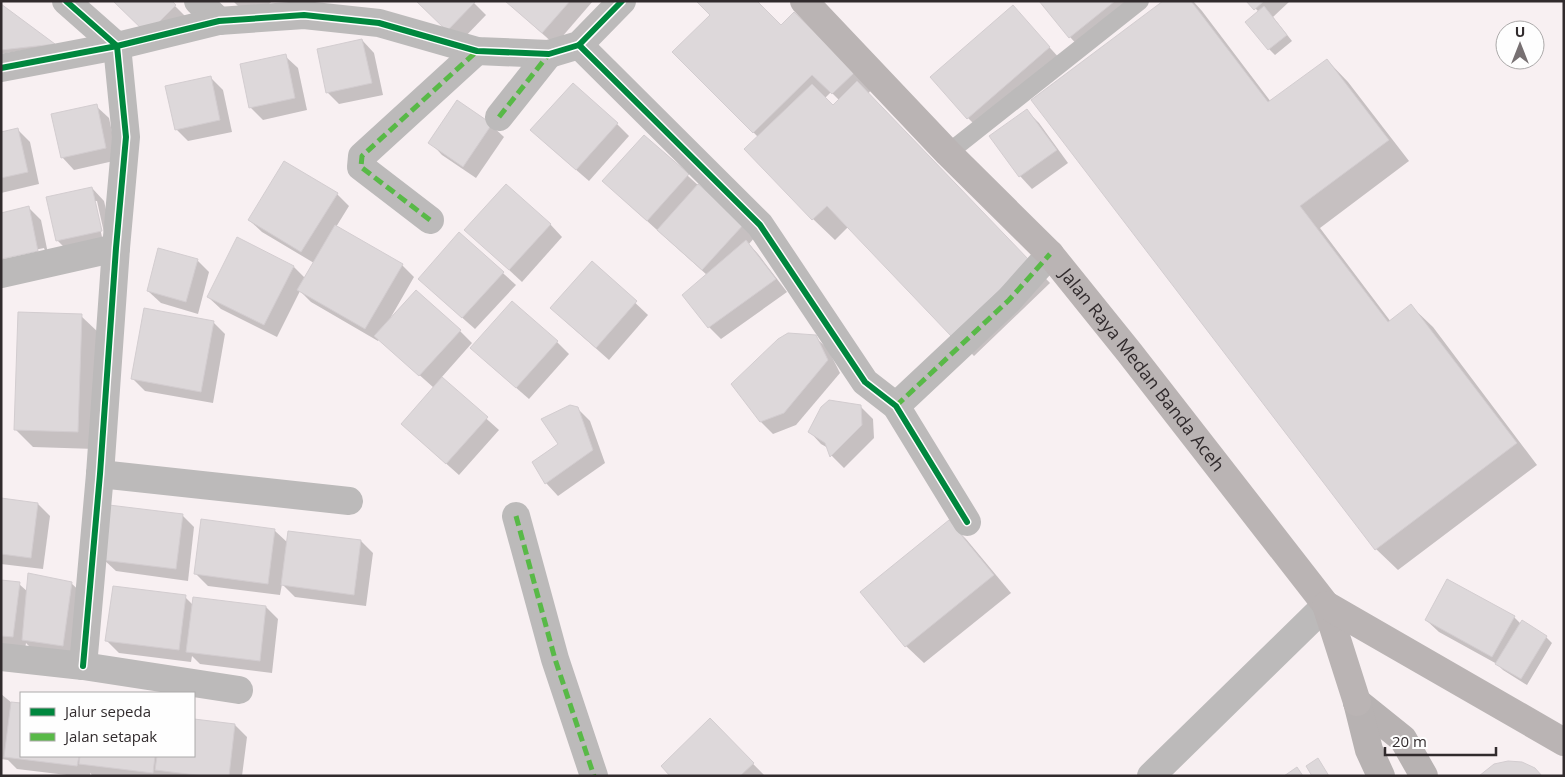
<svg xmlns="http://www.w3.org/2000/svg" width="1565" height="777" font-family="'Open Sans',sans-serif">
<rect width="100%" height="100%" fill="#f8f0f2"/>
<g fill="#0003" fill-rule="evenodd">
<polygon points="114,1 175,6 187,18 160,45"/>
<polygon points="233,1 272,1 253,21"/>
<polygon points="417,1 472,1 486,15 460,42"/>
<polygon points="506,1 593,1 555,45"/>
<polygon points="1041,1 1143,1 1082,50 1070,37"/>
<polygon points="1165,1 1193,1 1202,11 1271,102 1327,60 1348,82 1409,161 1320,228 1391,322 1411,306 1433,327 1537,465 1398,570 1376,549"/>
<polygon points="1248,1 1290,1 1273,17 1292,41 1275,55 1269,49 1259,12"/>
<polygon points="1,6 54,45 1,54"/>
<polygon points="1013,7 1061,60 980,130 968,118"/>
<path d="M794,13L871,90L868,94L1050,283L974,356L848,227L835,240L813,219L746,149L758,137L674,52L781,27ZM831,92L839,100L833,106L825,98Z"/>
<polygon points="362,40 374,53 383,95 339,104 327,92"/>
<polygon points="285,56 298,68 307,110 263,120 250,107"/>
<polygon points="210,77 223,90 232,132 188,141 176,129"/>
<polygon points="96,106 109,118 118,160 74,170 62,157"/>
<polygon points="1027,111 1039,123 1068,163 1032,189 1020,176"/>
<polygon points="617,124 629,136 589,181 544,142"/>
<polygon points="491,125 504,137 476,178 442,155 430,142"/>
<polygon points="17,129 30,142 39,184 1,193 1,133"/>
<polygon points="644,136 755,237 749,244 758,254 787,292 721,339 709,327 707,275 616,193"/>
<path d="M92,188L104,201L114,243L70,253L57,240ZM94,201H97L105,237H102Z"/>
<polygon points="337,194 349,206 336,227 402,265 414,277 391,317 460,331 472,343 441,378 499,430 459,475 415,436 434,388 379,339 378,341 311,302 300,291 277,337 221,309 208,297 294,267 305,278 314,263 262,232 249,220"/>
<polygon points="29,208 41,220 50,263 44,248 1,257"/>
<polygon points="550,224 562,237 522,282 466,230"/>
<polygon points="459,233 516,285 475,329 432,291"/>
<polygon points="197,260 209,272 198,314 161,303 148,291"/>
<polygon points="593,263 648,315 609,360 564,320"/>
<polygon points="81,316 99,333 95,449 33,447 15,429"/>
<polygon points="213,322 225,334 213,403 145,391 133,379"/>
<polygon points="815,337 828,349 840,373 796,425 773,434 761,422"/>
<polygon points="557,342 569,354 529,399 484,360"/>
<polygon points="860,406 873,419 874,438 844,468 832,456 828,448 821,444 809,431"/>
<polygon points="577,408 590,421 605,463 558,496 546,483 560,444"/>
<polygon points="1,499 38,504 50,516 43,569 1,564"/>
<polygon points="182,515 194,527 188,581 116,571 103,559"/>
<polygon points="949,522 966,539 1011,593 924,663 906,646"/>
<polygon points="274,530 288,543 361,541 373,553 366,606 295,597 282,584 280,595 208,586 196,574"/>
<polygon points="1,581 19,584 28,592 71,583 84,595 75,658 35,652 26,643 25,649 1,646"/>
<polygon points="185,597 193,605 266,607 278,619 272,673 200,664 192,656 191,662 119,653 107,641"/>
<polygon points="1514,617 1521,624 1546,637 1552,643 1527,685 1503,670 1497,664 1439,632 1426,620"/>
<polygon points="1,694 12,703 21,704 21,756 194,756 194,720 235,725 247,737 242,776 93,776 90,773 90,776 75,776 17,769 8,760 1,759"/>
<polygon points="710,720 765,776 672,776"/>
</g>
<g fill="#ddd8da" stroke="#d3cdd0">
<polygon points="113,1 172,1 176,5 147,34"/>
<polygon points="416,1 474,1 475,2 447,31"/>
<polygon points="505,1 570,1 542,33"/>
<polygon points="696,1 757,1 781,25 794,12 855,72 832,94 812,75 753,133 672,52 710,15"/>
<polygon points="1039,1 1115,1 1069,38"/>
<polygon points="1163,1 1191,1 1268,102 1327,59 1389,140 1300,206 1388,322 1411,304 1517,443 1375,550 1031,100"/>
<polygon points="1246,1 1264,1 1254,10"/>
<polygon points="1,4 55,44 1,50"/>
<polygon points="1013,5 1050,47 967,119 930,77"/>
<polygon points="1264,6 1287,35 1268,50 1245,22"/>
<polygon points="362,39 372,83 326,93 317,49"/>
<polygon points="286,54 295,98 249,108 240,64"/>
<polygon points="211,76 220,120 175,130 165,86"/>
<polygon points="857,81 1030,261 951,336 827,206 812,220 744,149 812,84 833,105"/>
<polygon points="573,83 618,123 576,170 530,130"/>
<polygon points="457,100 492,124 463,167 428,143"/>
<polygon points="97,104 106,148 61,158 51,114"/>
<polygon points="1027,109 1057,150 1019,177 989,136"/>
<polygon points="18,128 28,172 1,178 1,132"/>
<polygon points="644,135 689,174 647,221 602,181"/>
<polygon points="284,161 338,193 301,252 248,220"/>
<polygon points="506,184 551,224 509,270 464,230"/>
<polygon points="698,184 744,224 702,270 657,230"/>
<polygon points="92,187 102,231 56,241 46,197"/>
<polygon points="29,206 38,251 1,259 1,213"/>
<polygon points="335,225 403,264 365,329 297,290"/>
<polygon points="459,232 504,272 462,318 418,279"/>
<polygon points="237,237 294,266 264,325 207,297"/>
<polygon points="746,240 776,279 708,328 682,295"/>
<polygon points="158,248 198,259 186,302 147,291"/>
<polygon points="592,261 637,301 596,348 550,308"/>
<polygon points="416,290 461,330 419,376 374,336"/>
<polygon points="512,301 558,341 516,388 470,348"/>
<polygon points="144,308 214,321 201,392 131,379"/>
<polygon points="18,312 82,314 78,432 14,430"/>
<polygon points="788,333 816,335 828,360 784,413 760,422 731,384 778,339"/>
<polygon points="442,377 488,417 446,464 401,424"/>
<polygon points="829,400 861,405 862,425 830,457 825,443 808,432 821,407"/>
<polygon points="570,405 578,407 593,450 545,484 532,462 558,444 541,419"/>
<polygon points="1,498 38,503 31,558 1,554"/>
<polygon points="109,505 183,514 176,569 102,560"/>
<polygon points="201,519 275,529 268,584 194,574"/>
<polygon points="949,520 994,575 905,647 860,592"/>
<polygon points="288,531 361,540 354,595 281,585"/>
<polygon points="28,573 72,582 63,646 22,640"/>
<polygon points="1447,579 1515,616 1492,657 1425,620"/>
<polygon points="1,580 20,582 13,637 1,636"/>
<polygon points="113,586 186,595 179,650 105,641"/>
<polygon points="193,597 266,606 260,661 186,652"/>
<polygon points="1522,620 1547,636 1521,679 1495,664"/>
<polygon points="11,702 21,703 21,756 79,756 77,766 4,757"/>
<polygon points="710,718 754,763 740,776 670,776 661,766"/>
<polygon points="194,719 235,724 229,776 204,776 155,770 157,756 194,756"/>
<polygon points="80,756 155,756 153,773 79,764"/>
<polygon points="1318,758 1329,776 1312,776 1306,766"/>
<polygon points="1508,761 1522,762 1535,768 1542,776 1479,776 1494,764"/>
<polygon points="1297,767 1303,776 1284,776"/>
</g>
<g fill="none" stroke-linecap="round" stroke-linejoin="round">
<polyline stroke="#bcbaba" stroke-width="18" points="948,153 1140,1"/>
<g stroke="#bcbaba" stroke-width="28">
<polyline points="66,1 117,46 126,137 116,248 100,474 83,666"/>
<polyline points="198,1 219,21"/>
<polyline points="579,45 760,225 865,382 896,406 967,522"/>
<polyline points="1,68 117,46 219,21 304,15 379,23 477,51 549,54 579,45 622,1"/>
<polyline points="499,117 549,54"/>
<polyline points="430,220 361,167 362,156 477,51"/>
<polyline points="1,274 116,248"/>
<polyline points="896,406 1009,300 1050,254"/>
<polyline points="100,474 349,501"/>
<polyline points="516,516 555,659 594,776"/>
<polyline points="1,657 83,666 239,690"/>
<polyline points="1151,776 1326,605"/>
</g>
<g stroke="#b7b2b2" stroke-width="28">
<polyline points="1357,702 1403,739 1424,776"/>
<polyline points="1357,702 1369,750 1381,776"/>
</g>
<g stroke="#bab4b4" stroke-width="28">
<path id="s1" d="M804,1L948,153L1050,254L1129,352L1326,605L1357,702"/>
<polyline points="1326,605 1564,742"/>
</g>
<g stroke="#58b947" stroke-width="5" stroke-dasharray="10 5" stroke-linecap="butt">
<polyline points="499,117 549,54"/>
<polyline points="430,220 361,167 362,156 477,51"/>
<polyline points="896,406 1009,300 1050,254"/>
<polyline points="516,516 555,659 594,776"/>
</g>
<g stroke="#fefefe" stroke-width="9">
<g id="cycleway">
<polyline points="66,1 117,46 126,137 116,248 100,474 83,666"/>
<polyline points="579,45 760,225 865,382 896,406 967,522"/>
<polyline points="1,68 117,46 219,21 304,15 379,23 477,51 549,54 579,45 622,1"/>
</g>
</g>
<use href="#cycleway" stroke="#00873e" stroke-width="6"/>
</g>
<g text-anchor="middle" stroke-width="4" stroke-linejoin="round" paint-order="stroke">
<g font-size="18" fill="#312b2d" stroke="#fefefe">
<text dy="6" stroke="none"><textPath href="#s1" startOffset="501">Jalan Raya Medan Banda Aceh</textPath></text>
</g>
</g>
<rect width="1565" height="777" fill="none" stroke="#312b2d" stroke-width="5"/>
<rect x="20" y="692" width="175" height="65" fill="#fefefe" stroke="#acaaaa"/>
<rect x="30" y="708" width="25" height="8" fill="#00873e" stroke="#acaaaa"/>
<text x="65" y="717" font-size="15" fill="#312b2d">Jalur sepeda</text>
<rect x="30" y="733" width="25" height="8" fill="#58b947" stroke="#acaaaa"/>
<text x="65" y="742" font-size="15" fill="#312b2d">Jalan setapak</text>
<g transform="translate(1520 45)"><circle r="24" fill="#fefefe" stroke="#acaaaa"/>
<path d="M0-4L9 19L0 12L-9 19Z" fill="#777072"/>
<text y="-8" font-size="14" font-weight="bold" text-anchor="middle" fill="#312b2d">U</text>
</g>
<path d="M1385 747v8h111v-8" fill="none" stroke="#312b2d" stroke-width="2.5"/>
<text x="1392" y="747" font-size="15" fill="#312b2d" stroke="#fefefe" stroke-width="4" paint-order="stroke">20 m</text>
</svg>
